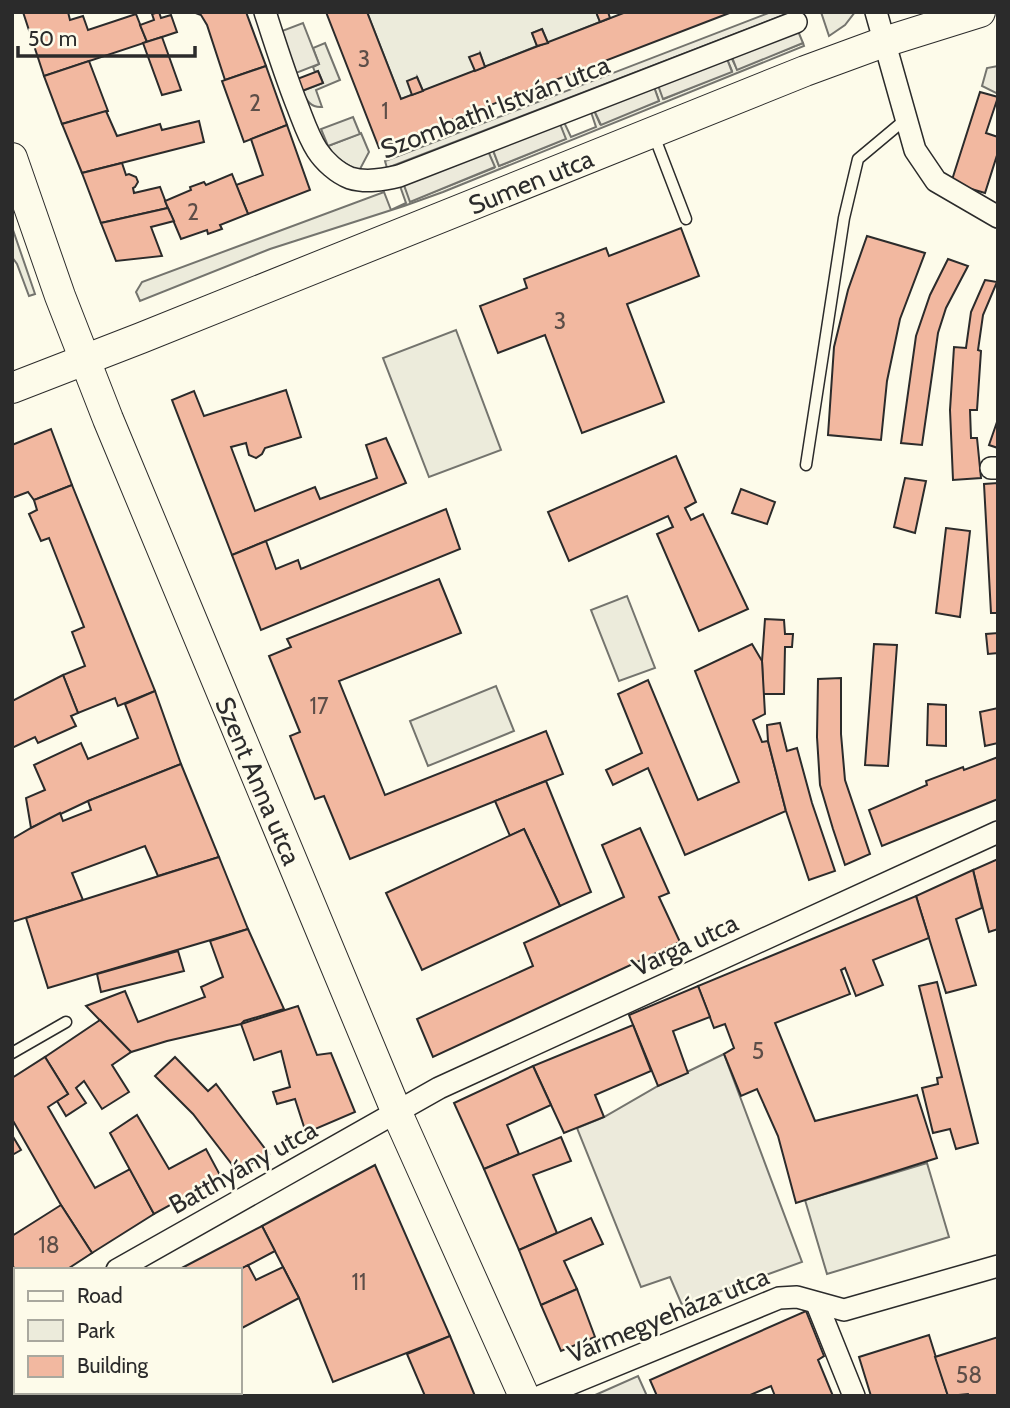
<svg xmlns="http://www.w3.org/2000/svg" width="1010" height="1408" font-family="Cabin,sans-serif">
<rect width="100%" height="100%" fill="#fdfbea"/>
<g fill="#ecebdb" stroke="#74746e" stroke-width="2">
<polygon points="367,12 596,12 600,22 548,43 542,29 532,33 537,46 485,67 480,53 475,71 423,91 417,77 412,95 401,99"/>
<polygon points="821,12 855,12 845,25 829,36"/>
<path d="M325,43L340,80L316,90L322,107C311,108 306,100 302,91L323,83L318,71L315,72L313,67L319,64L313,48Z"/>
<polygon points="803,43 804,46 443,192 404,206 270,249 140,301 136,292 142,282 384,192 391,210 406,203 400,186 404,185 411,201 494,168 488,151 493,150 499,166 565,139 560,124 564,122 571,137 596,127 591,112 594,110 600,124 659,101 654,87 658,85 664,99 732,71 727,59 731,57 737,69"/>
<path d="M361,133L369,152L359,171C346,164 335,159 328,146Z"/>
<polygon points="12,227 34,291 35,294 29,296 17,264 12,257"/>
<polygon points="456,330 501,450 429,477 383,358"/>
<polygon points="627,596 655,668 619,681 591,610"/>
<polygon points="496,686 514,731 428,766 410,721"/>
<polygon points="927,1163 949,1237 827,1274 805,1200"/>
</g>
<g fill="#eceadb" stroke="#74746e" stroke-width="2">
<polygon points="771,12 783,12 784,15 387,168 385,161"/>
<polygon points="303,23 319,64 296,73 282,31"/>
<polygon points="798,31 803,43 737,70 732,57"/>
<polygon points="727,59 732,72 663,99 658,85"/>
<polygon points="998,66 998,94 982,86 987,68"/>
<polygon points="654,87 659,101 601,125 594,110"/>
<polygon points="353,117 360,134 328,146 321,129"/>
<polygon points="560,124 566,139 499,166 493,150"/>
<polygon points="488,151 495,167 410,202 404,185"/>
<polygon points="724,1054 802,1262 682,1305 670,1277 641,1287 577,1128 604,1117 658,1086"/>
<polygon points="638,1376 647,1396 593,1396"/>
</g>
<g fill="#f2b8a0" stroke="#2b2b2b" stroke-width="2">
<polygon points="23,12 68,12 70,20 83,16 88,30 136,14 147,42 44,76"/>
<polygon points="159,12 161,18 171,15 177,32 147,42 140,25 154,20 152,14"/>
<polygon points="193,12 246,12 266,66 225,80 207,25 201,15"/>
<polygon points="326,12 367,12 401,99 626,12 732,12 379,148"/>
<polygon points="596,12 608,12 610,18 600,22"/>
<polygon points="542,29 548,43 537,46 532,33"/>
<polygon points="162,37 181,90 162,95 143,43"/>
<polygon points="480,53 485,67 475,71 469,57"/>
<polygon points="89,61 108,111 62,124 44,76"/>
<polygon points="266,66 287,125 244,142 222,81"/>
<polygon points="318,71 323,83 302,91 297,79"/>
<polygon points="417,77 423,91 412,95 407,81"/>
<polygon points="980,92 998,97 986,133 998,137 998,152 985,193 951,183"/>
<polygon points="106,111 117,136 160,124 162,130 199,121 204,142 82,173 62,124"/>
<polygon points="287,125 310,190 248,214 236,185 263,175 251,139"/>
<polygon points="122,163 126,175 129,174 136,177 138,182 135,187 133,188 134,193 160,187 168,208 101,223 82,173"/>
<polygon points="232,174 248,214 220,225 222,229 208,234 207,230 181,239 165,201 191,190 190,187 204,182 206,185"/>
<polygon points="168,208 174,221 151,227 162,256 116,261 101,223"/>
<polygon points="681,228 699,276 627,304 664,402 582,433 545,335 498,353 480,306 527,288 524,279 606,248 609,256"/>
<polygon points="867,236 925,253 900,319 887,381 881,440 828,435 834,347 848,290"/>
<polygon points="948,259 968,266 946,308 938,333 922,445 901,443 916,336 930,295"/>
<polygon points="985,280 997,282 983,315 978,350 981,351 977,410 970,410 971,438 977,438 981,478 953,480 950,410 954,347 966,348 971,312"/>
<polygon points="286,390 301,437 265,448 262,454 256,458 249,455 246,443 231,447 255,511 315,487 320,499 377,478 366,445 386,438 406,483 232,555 172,400 194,391 204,416"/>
<polygon points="998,419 998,448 989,445"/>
<polygon points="51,429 72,485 34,500 28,492 12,498 12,445"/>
<polygon points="676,456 696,502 685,508 691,520 703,514 748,609 699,631 657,534 673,527 668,516 569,561 548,512"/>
<polygon points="905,478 926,481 915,533 894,527"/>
<polygon points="998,483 998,613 991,613 984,484"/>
<polygon points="72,485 155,691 118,706 115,698 78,713 63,675 85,666 72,632 84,627 49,538 41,541 29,514 37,510 34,500"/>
<polygon points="741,489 775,502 767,524 732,513"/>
<polygon points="446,509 460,549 261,630 232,555 266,541 276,569 298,560 301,569"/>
<polygon points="946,528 970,531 960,617 936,613"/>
<polygon points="439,579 461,633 339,681 385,795 546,731 563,774 350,859 324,796 315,799 290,736 300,732 269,656 291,647 287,639"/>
<polygon points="765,619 784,620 785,634 793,634 792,647 785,647 784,694 763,694 762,661"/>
<polygon points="998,633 998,653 988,654 986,634"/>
<polygon points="752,644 762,661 765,714 753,720 762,742 768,741 786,811 685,855 648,768 613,785 606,770 642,753 618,694 648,680 698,800 739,782 695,671"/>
<polygon points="874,644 897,645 888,766 865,765"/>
<polygon points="63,675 78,713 71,716 76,726 38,743 35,737 12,748 12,701"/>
<polygon points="841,678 841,734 845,780 870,854 845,865 833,829 820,785 817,737 818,679"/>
<polygon points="155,691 181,764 88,801 31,828 26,798 45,790 34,765 81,743 88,759 138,738 125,704"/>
<polygon points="928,704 946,705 946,746 927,745"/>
<polygon points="998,708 998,743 985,746 980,712"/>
<polygon points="780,723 787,751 797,748 812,803 835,871 809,880 786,811 768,741 767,725"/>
<polygon points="998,757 998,799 882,846 869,810 927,785 926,781 963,767 964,770"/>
<polygon points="181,764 219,857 158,876 145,846 72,873 83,900 12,922 12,839 31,828 60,813 63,821 91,810 88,801"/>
<polygon points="546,781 591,892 560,906 524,829 510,836 495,801"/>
<polygon points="640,828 669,893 659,897 680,942 433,1057 417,1019 533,966 524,943 624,897 602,845"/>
<polygon points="524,829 560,906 422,970 386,893"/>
<polygon points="219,857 248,929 48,988 26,918"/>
<polygon points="998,859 998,929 989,932 973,870"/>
<polygon points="973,870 982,908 956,919 976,985 946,993 916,896"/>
<polygon points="916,896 929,938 873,960 883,985 856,996 845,968 841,970 850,994 775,1023 815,1121 917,1095 937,1158 796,1203 778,1136 757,1089 741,1096 724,1054 734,1048 725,1024 714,1028 698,986"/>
<polygon points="248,929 284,1009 244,1021 241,1024 167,1041 131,1052 86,1006 125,991 138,1022 205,997 201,987 223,977 210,941"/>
<polygon points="178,951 184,971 101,992 97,974"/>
<polygon points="937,982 978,1143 956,1149 950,1129 933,1133 922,1088 938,1084 937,1078 942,1077 919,986"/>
<polygon points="698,986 710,1017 673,1031 688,1073 658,1086 629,1015"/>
<polygon points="298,1006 317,1055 331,1053 355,1112 306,1133 295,1099 277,1104 273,1092 290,1087 281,1051 254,1060 241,1024"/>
<polygon points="100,1020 131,1052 112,1065 129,1092 102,1109 84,1081 76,1088 86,1103 66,1116 57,1101 68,1094 45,1057"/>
<polygon points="633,1025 651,1071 595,1095 604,1117 564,1133 533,1066"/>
<polygon points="45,1057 68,1094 48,1107 95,1188 130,1169 154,1214 92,1253 61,1205 12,1119 12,1078"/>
<polygon points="175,1057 208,1091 216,1084 269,1154 237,1171 193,1114 155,1076"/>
<polygon points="533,1066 551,1105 507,1125 519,1154 484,1169 454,1103"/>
<polygon points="137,1115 169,1169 206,1149 221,1177 154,1214 110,1133"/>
<polygon points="12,1135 21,1150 12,1155"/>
<polygon points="561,1137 571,1161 533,1175 557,1233 519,1250 484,1169"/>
<polygon points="375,1165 450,1336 333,1382 299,1298 262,1226"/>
<polygon points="61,1205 92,1253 66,1270 16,1271 12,1265 12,1236"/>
<polygon points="591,1218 603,1244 564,1261 577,1289 541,1305 519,1250"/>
<polygon points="262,1226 275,1251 239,1270 178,1270"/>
<polygon points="12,1265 16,1271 16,1302 12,1304"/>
<polygon points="248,1265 256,1280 283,1267 299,1298 240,1329 239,1270"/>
<polygon points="577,1289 595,1337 561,1351 541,1305"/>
<polygon points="806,1311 824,1356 818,1360 833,1396 775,1396 771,1386 748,1396 657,1396 650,1380"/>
<polygon points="929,1335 948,1396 871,1396 859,1357"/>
<polygon points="450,1336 475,1396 425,1396 407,1354"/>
<polygon points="998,1337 998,1396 969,1396 968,1394 948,1396 935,1357"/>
<polygon points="16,1353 16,1392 12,1394 12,1355"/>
<polygon points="35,1392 121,1392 114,1396 36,1396"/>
</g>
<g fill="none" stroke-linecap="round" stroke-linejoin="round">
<g stroke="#2b2b2b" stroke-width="13">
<g id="lane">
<polyline points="653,133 686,219"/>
<polyline points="806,465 844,218 858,159 907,118"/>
<polyline points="12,1053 66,1022"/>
</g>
</g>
<g stroke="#2b2b2b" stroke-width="24">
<g id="street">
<path d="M265,12C275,43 285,75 297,105C303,120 308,136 317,150C324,161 337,173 350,178C366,183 383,180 399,176L796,22"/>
<polyline points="876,12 915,150 936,181 998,217"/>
<polyline points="991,468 998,468"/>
<polyline points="117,1270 439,1088 998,832"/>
<polyline points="817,1304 854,1396"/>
<polyline points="12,1329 16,1327"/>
<polyline points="541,1396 779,1298 797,1297 844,1310 998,1266"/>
</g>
</g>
<g stroke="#2b2b2b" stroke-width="32">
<g id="secondary">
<polyline points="12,158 60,296 108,419 397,1113 524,1396"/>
<polyline points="12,388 141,338 805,71 884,42 980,12"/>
</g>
</g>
<use href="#lane" stroke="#fdfbea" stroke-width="10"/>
<use href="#street" stroke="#fdfbea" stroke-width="21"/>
<use href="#secondary" stroke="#fdfbea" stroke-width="30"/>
</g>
<g text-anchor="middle" stroke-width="5" stroke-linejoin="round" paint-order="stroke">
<g font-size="23" fill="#5d4e48">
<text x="364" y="67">3</text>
<text x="255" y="111">2</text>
<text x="385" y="119">1</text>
<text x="193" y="220">2</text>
<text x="560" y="329">3</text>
<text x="319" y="714">17</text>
<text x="758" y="1059">5</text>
<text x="49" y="1253">18</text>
<text x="359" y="1290">11</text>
<text x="969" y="1383">58</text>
</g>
<g font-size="26" fill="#2b2b2b" stroke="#fdfbea">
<text transform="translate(495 107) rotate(-21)" y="9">Szombathi István utca</text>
<text transform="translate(531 182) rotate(-22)" y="9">Sumen utca</text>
<text transform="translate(258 781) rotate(67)" y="9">Szent Anna utca</text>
<text transform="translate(685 945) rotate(-25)" y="9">Varga utca</text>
<text transform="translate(243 1167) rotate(-29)" y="9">Batthyány utca</text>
<text transform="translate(668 1315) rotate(-22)" y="9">Vármegyeháza utca</text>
</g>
</g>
<rect width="1010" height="1408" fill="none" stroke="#2b2b2b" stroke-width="28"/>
<rect x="14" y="1268" width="228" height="126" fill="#fdfbea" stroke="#a9a89e" stroke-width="2"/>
<rect x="28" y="1291" width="35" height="10" fill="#fdfbea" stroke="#a9a89e" stroke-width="2"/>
<text x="77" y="1303" font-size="21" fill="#2b2b2b">Road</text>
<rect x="28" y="1320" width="35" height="21" fill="#ecebdb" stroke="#a9a89e" stroke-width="2"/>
<text x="77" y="1338" font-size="21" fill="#2b2b2b">Park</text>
<rect x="28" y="1356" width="35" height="21" fill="#f2b8a0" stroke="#a9a89e" stroke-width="2"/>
<text x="77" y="1373" font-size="21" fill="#2b2b2b">Building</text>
<path d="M18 46v10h177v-10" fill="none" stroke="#2b2b2b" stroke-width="3.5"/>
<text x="28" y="46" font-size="21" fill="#2b2b2b" stroke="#fdfbea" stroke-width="5" paint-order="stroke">50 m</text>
</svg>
